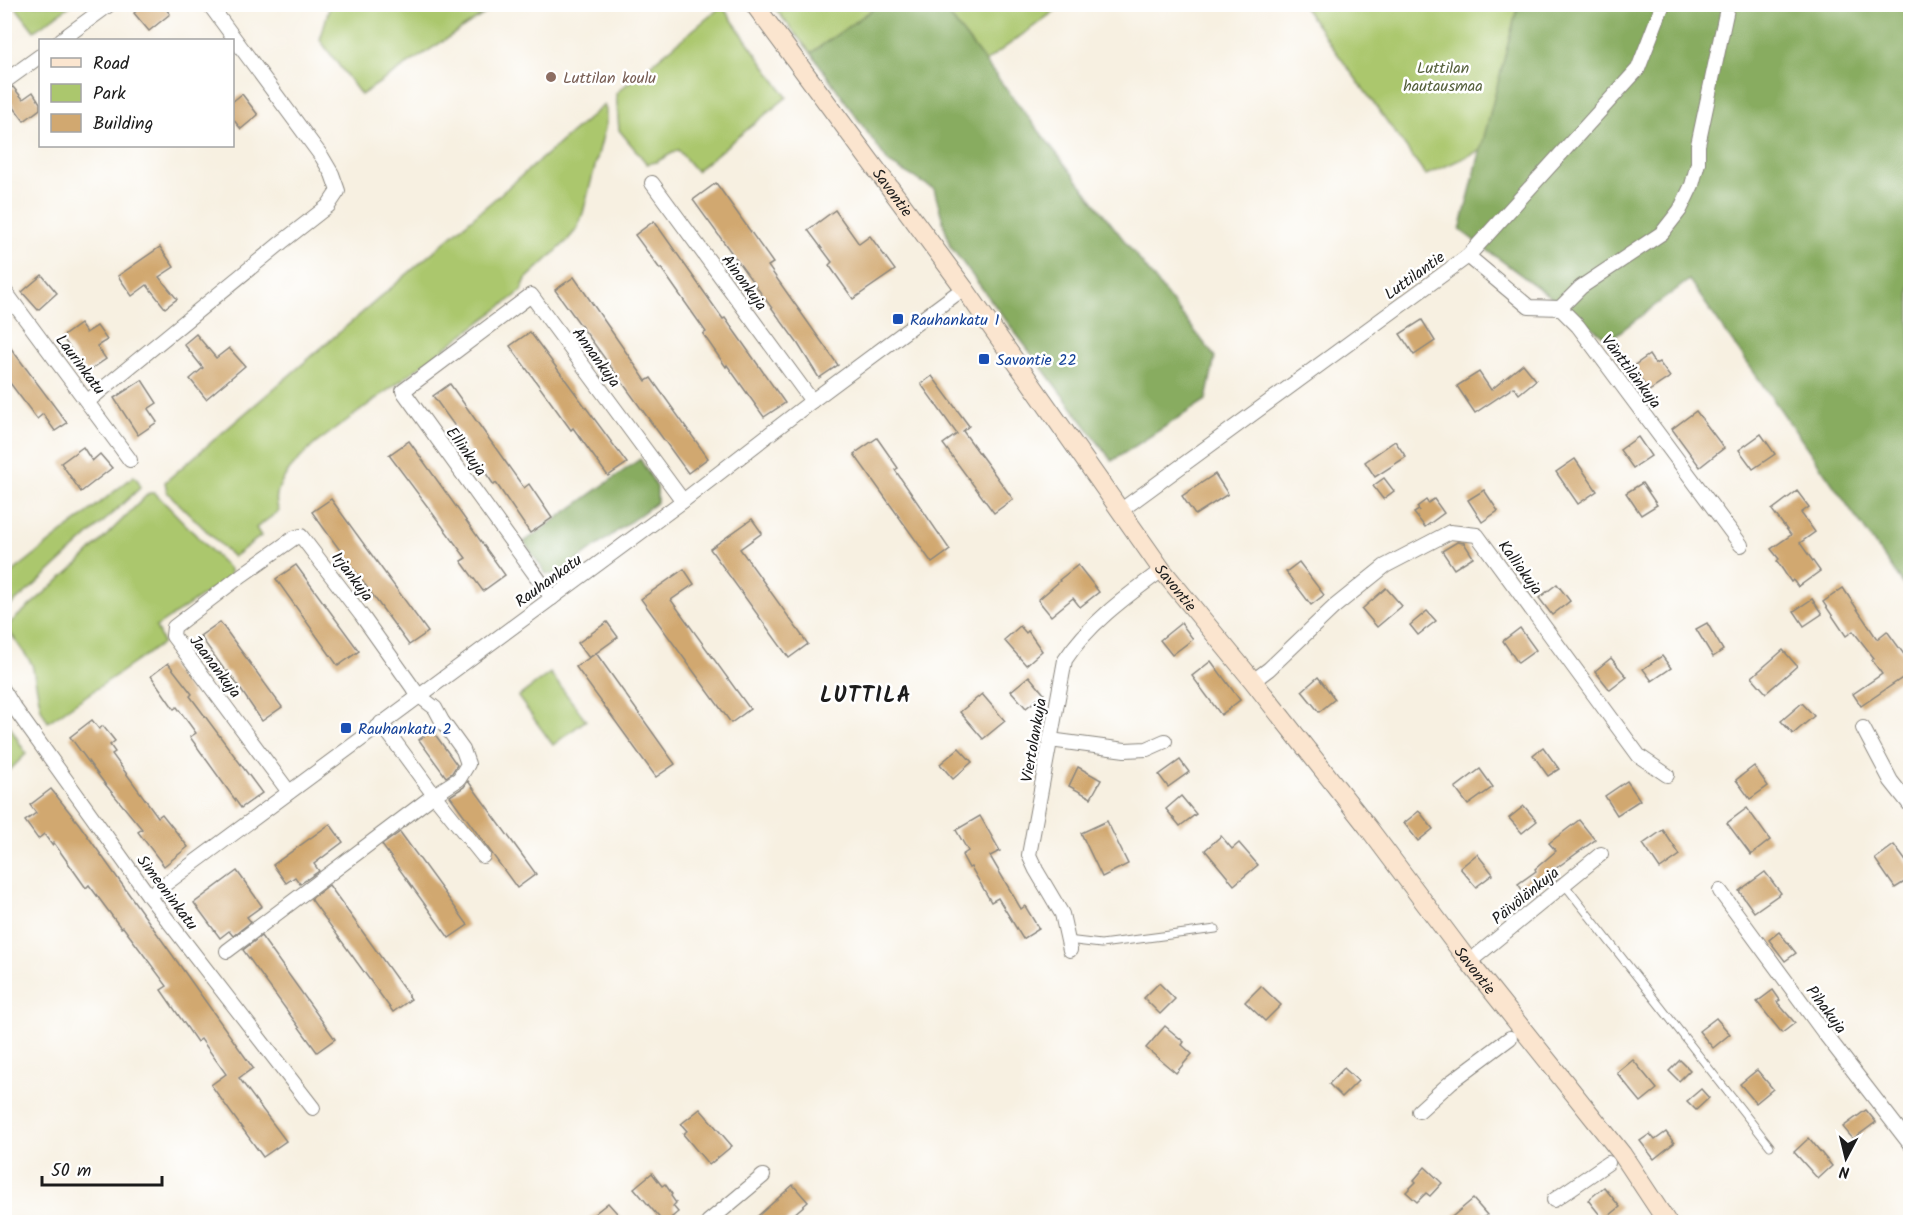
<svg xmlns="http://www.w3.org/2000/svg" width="1915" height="1227" font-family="Kalam,sans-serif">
<rect width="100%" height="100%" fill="#fff"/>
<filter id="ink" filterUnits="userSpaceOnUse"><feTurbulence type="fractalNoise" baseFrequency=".0167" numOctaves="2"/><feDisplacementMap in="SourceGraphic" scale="12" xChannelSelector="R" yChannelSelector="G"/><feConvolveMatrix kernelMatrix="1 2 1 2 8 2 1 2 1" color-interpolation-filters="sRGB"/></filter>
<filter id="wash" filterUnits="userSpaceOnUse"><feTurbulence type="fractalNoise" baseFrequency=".008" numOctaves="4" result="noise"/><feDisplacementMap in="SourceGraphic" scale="24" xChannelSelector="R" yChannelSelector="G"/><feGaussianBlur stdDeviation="1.35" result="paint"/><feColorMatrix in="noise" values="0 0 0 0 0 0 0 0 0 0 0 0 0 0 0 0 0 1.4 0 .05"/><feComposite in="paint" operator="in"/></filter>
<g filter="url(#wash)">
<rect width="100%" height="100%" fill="#f7f0e1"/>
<g fill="#abc76d" stroke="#647244" stroke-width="1.5">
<polygon points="14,5 71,5 34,31"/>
<polygon points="330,5 330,4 498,5 361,95 320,40"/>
<polygon points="772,5 879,5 811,53"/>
<polygon points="941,5 1063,5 985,62"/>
<polygon points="1302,5 1576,5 1479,151 1426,175"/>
<polygon points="722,6 787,97 696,171 678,150 656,162 647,164 619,130 616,93"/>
<path d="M604,105L606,109V124L583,213L577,229L566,242L526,279L521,291L514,297L315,444C299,459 267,487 279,511L256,528L261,536L233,557L167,492L165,482Z"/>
<polygon points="134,476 139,482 140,488 35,585 5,610 5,578"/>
<polygon points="149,493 155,493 230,570 230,577 156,627 163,643 48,722 41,709 32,664 9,631 10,623 79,563"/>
<polygon points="550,673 586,720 553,745 518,697"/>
<polygon points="4,716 26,754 5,775 4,775"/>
</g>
<g fill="#88ac60" stroke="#52643e" stroke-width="1.5">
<polygon points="879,5 941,5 1215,357 1206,400 1112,461 950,246 934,189 889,163 811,53"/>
<polygon points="1518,5 1910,5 1910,594 1689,280 1609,340 1460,230"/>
<polygon points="640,459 657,487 657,502 557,575 546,574 524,542"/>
</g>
<g id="blocks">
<g fill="#d1a870">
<polygon points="144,4 162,4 170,14 149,31 134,13"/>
<polygon points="13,87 23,99 33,92 40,103 40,109 24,121 4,94 4,91"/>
<polygon points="242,94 258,115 241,129 232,118 232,102"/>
<polygon points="716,183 773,263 768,266 838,365 819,378 798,344 693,200"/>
<polygon points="835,210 859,244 870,236 895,270 853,299 829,265 832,262 808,230"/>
<polygon points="654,221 723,319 725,318 785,403 764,417 727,365 726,367 703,334 706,332 661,268 660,269 635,235"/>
<polygon points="160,247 174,267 159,277 177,299 165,308 147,285 132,296 118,276"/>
<polygon points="42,275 57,293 38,310 22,292"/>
<polygon points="574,277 646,381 651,378 708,458 688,473 555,290"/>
<polygon points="1422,320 1435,341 1414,355 1400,334"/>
<polygon points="80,324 86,333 97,326 107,340 97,346 106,359 87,372 62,337"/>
<polygon points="530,332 627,463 608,476 573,428 571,430 510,346"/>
<polygon points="196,334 216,358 229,348 245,366 206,399 190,379 203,368 184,344"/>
<polygon points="4,339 67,423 55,431 43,414 37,419 4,375"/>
<polygon points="1649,355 1655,364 1659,362 1670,377 1649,391 1632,367"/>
<polygon points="1523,364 1536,380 1519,394 1514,387 1475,413 1457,386 1479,372 1491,390"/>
<polygon points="932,376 969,426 963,431 1013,499 994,513 943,444 957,434 921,384"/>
<polygon points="142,380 157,403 148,409 157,422 138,435 114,398"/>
<polygon points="450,384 524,488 529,484 552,518 530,533 496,483 494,485 466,445 467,443 433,396"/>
<polygon points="1696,411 1724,448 1700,467 1672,429"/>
<polygon points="1761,434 1775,454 1753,469 1739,450"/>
<polygon points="1638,437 1651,456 1633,468 1620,450"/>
<polygon points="877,438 898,468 895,470 950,550 932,563 854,454"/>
<polygon points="409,441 505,575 483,591 461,561 466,558 389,455"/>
<polygon points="1395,441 1406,457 1375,477 1365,462"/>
<polygon points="83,447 92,461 100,454 112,468 81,492 61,463"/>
<polygon points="1575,459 1597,491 1578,504 1556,472"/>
<polygon points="1215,474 1228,494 1195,515 1182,496"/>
<polygon points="1384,478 1394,491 1383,499 1373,486"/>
<polygon points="1642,483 1657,505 1641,515 1626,493"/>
<polygon points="1484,490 1498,511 1482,522 1468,500"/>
<polygon points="1797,491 1809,507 1801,513 1815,532 1800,543 1820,571 1798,587 1793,580 1791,582 1777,561 1779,559 1771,549 1791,535 1772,510"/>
<polygon points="331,499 428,632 409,645 312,512"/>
<polygon points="1434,499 1444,513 1425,527 1414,513 1419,510 1417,507 1426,500 1428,503"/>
<polygon points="752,519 762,533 740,549 808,644 789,658 710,549"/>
<polygon points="1457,542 1464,543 1473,557 1454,569 1442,551"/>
<polygon points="1299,562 1324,595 1311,605 1286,572"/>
<polygon points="296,565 359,651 338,666 276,579"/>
<polygon points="1078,565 1099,592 1080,607 1073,598 1051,616 1038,600 1060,581 1059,580"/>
<polygon points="684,569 694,584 671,600 750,709 731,723 641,599"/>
<polygon points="1557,584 1570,601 1552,615 1539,598"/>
<polygon points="1386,588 1402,606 1377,627 1362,609"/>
<polygon points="1843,588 1877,639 1887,631 1911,664 1911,672 1861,706 1853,694 1882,674 1872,660 1874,658 1853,631 1846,636 1823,602"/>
<polygon points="1812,599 1822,614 1804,626 1794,611"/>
<polygon points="1427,611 1436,621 1418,635 1410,625"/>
<polygon points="220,622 282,707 262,721 228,671 226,672 200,636"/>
<polygon points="607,622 618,637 589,658 578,643"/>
<polygon points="1181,623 1193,639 1172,655 1160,640"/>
<polygon points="1707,623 1723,650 1713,657 1696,629"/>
<polygon points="1020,626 1026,633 1028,631 1042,651 1026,665 1004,640"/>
<polygon points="1520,628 1536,650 1518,663 1503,641"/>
<polygon points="1783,650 1797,666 1766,693 1752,677"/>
<polygon points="596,653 675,764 656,777 576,667"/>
<polygon points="1662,656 1671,668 1652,681 1643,669"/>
<polygon points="1611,658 1627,677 1610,690 1595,671"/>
<polygon points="1211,661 1240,700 1221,715 1192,676"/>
<polygon points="168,663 192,694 190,696 262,793 241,808 190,737 196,733 177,707 174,709 151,676"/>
<polygon points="1029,676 1044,694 1026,708 1011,691"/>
<polygon points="1318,677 1335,699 1319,712 1302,691"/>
<polygon points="982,694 1005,721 983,739 960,712"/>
<polygon points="1802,703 1814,716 1793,734 1781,721"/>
<polygon points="92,720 99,729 103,726 115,741 110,745 115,752 112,754 158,817 162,814 188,847 164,866 138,832 142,829 105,784 70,737"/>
<polygon points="432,730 457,765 452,773 446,777 419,740"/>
<polygon points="1543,747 1559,769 1548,776 1533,755"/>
<polygon points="959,748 972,762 953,779 940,764"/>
<polygon points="1180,760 1189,772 1168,787 1159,775"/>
<polygon points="1754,766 1768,786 1750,799 1736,780"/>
<polygon points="1078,767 1101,780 1091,798 1069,786"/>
<polygon points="1480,769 1493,787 1468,805 1455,788"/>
<polygon points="468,781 536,874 517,888 450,796 464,787"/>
<polygon points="1627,781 1640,800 1617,815 1605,796"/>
<polygon points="51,789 79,824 253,1068 239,1078 286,1141 263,1157 211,1085 226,1074 201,1039 197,1042 161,990 167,986 123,927 121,928 89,885 86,888 54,843 52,845 44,834 38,839 25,821 36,813 30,805"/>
<polygon points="1181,796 1196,814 1180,826 1166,809"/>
<polygon points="1524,806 1537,821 1522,833 1509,818"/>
<polygon points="1747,808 1770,840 1751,855 1727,823"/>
<polygon points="1419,811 1433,829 1418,841 1404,823"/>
<polygon points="980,816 1000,851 990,856 1021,909 1025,906 1039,929 1023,939 998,898 991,902 971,867 969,868 962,855 968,851 956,830"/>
<polygon points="1579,820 1595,840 1548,874 1550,876 1525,894 1518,884 1536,871 1535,869 1556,851 1549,843"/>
<polygon points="1107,821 1128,864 1102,877 1081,833"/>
<polygon points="330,824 343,842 314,864 319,871 300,884 295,877 286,883 273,865"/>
<polygon points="1663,830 1680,855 1660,869 1643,844"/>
<polygon points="400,832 468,925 449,938 382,845"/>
<polygon points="1221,836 1232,849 1239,843 1258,865 1234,885 1205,850"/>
<polygon points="1894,845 1911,868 1911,878 1895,888 1875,859"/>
<polygon points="1477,854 1493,874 1476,887 1460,868"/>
<polygon points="237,871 262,906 247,917 251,922 233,936 229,931 220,938 194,903"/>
<polygon points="1765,872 1781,893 1754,912 1739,891"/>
<polygon points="329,885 411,999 393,1012 311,899"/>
<polygon points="1779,932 1796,953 1785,961 1769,940"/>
<polygon points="261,936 335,1039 317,1052 243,950"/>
<polygon points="1159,983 1175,999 1160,1014 1144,998"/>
<polygon points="1261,986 1281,1005 1265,1021 1245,1002"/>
<polygon points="1773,990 1780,1000 1777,1002 1795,1023 1782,1033 1757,1002"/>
<polygon points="1716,1018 1730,1034 1713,1048 1699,1031"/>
<polygon points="1165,1026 1184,1042 1182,1045 1192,1054 1176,1073 1146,1048"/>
<polygon points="1633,1060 1657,1089 1641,1102 1617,1073"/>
<polygon points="1680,1060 1690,1070 1679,1081 1669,1071"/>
<polygon points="1344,1068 1358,1081 1342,1097 1329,1084"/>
<polygon points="1757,1070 1773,1089 1756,1103 1740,1084"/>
<polygon points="1701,1089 1709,1098 1696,1110 1687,1101"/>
<polygon points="700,1109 732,1146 709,1165 683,1134 687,1131 681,1124"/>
<polygon points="1866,1110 1876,1122 1853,1139 1843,1127"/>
<polygon points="1666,1132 1674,1143 1654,1159 1640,1141 1650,1134 1655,1140"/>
<polygon points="1809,1138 1832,1166 1818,1179 1794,1152"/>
<polygon points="1425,1167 1442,1183 1430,1196 1426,1193 1417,1202 1406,1192 1416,1182 1414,1180"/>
<polygon points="652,1173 662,1186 665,1184 672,1194 671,1196 676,1203 673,1206 678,1212 666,1222 663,1222 634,1188"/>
<polygon points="793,1185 808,1202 785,1222 751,1222"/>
<polygon points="1604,1187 1620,1207 1604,1220 1588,1200"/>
<polygon points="1473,1199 1487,1215 1478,1222 1446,1222"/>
<polygon points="608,1203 625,1222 584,1222"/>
</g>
</g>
</g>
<g filter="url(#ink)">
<use href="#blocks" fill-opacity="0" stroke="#8a867e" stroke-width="1.5"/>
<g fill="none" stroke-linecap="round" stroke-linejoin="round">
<g stroke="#8a867e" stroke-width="9">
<g id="lane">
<polyline points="1564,884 1770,1146"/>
<polyline points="1067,940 1101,944 1216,929"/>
</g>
</g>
<g stroke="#8a867e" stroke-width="16">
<g id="street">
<polyline points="61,40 110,4"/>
<polyline points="4,82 40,56"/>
<polyline points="652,183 812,401"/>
<polyline points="1468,256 1529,307 1560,308 1578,326 1741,545"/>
<polyline points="4,290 130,460"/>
<polyline points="1560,308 1581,287 1662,233 1680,210 1692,185 1698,163 1698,145 1728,4"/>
<polyline points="88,401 282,242 328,206 338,191 332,174 322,157 209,4"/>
<polyline points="1120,511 1468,256 1638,69 1663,4"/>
<polyline points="552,598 403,391 531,295 683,501"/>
<polyline points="1253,681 1269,669 1334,607 1385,566 1450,532 1477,535 1639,756 1667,775"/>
<polyline points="4,691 13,706 149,896 313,1108"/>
<polyline points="381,723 434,795 483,856"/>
<polyline points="1863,728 1891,781 1910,805"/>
<polyline points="1050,740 1125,750 1147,749 1165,741"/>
<polyline points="1720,891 1825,1034 1910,1144"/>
<polyline points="149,896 683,501 812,401 964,288"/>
<path d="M1070,950L1062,914L1036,870L1029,855L1065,660C1089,623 1127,596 1162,570"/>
<polyline points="227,951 434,795 459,779 468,764 463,750 442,721 435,708 418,695 362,616 301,536 294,538 242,575 174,627 173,636 289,792"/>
<polyline points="1469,962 1601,854"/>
<polyline points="1419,1111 1451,1082 1510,1038"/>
<polyline points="1554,1200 1608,1163"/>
<polyline points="708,1222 763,1176"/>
</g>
</g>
<g stroke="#8a867e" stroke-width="20">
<g id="secondary">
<path id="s1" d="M754,4L964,288L1162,570L1253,681L1367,826L1469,962L1622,1154L1667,1222"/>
</g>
</g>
<use href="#lane" stroke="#fff" stroke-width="7"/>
<use href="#street" stroke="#fff" stroke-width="14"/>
<use href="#secondary" stroke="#fbe5cf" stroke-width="18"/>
</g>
</g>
<circle fill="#8d6e63" stroke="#fff" stroke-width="2" cx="551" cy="77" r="6"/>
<g fill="#1a4fb4" stroke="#fff" stroke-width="2">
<rect x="892" y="313" width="12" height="12" rx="3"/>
<rect x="978" y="353" width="12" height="12" rx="3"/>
<rect x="340" y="722" width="12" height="12" rx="3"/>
</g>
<g text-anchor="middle" stroke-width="5" stroke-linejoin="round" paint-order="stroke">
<g font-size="16" fill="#55603c" stroke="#fff">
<text x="1443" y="73">Luttilan<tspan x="1443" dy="18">hautausmaa</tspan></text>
</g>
<g font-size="16" fill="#785e54" stroke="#fff" text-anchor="start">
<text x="563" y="83">Luttilan koulu</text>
</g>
<g font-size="16" fill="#1c1c1c" stroke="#fff">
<text dy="6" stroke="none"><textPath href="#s1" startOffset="234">Savontie</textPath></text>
<text transform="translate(1414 275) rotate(-36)" y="6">Luttilantie</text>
<text transform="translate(745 282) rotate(54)" y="6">Ainonkuja</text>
<text transform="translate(597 357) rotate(54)" y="6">Annankuja</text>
<text transform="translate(81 364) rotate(53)" y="6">Laurinkatu</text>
<text transform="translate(1632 371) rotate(53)" y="6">Vänttilänkuja</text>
<text transform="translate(467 451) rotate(54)" y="6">Ellinkuja</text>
<text transform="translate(1521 567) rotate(54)" y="6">Kalliokuja</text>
<text transform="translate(353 576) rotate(53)" y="6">Irjankuja</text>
<text transform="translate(548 580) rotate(-36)" y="6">Rauhankatu</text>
<text dy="6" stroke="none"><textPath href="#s1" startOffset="720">Savontie</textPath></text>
<text transform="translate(216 666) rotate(53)" y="6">Jaanankuja</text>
<text transform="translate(1033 740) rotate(-80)" y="6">Viertolankuja</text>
<text transform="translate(168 892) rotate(53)" y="6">Simeoninkatu</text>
<text transform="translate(1525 895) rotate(-39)" y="6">Päivölänkuja</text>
<text dy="6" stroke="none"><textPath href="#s1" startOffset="1206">Savontie</textPath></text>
<text transform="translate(1827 1009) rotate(53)" y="6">Pihakuja</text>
</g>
<g font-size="16" fill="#164399" stroke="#fff" text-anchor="start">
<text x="910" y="325">Rauhankatu 1</text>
<text x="996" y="365">Savontie 22</text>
<text x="358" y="734">Rauhankatu 2</text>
</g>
<g font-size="22" font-weight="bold" letter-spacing="1.5" fill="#1c1c1c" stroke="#fff">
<text x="866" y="702">LUTTILA</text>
</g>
</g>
<rect width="1915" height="1227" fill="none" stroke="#fff" stroke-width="24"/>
<rect x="39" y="39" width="195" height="108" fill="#ffffff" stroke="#a4a4a4" stroke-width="1.5"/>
<rect x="51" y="58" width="30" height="9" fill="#fbe5cf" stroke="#a4a4a4" stroke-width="1.5"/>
<text x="93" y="69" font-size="18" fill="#1c1c1c">Road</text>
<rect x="51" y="84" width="30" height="18" fill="#abc76d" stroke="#a4a4a4" stroke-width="1.5"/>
<text x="93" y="99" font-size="18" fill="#1c1c1c">Park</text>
<rect x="51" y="114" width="30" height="18" fill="#d1a870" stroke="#a4a4a4" stroke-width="1.5"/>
<text x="93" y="129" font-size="18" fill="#1c1c1c">Building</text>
<g transform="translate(1846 1158) rotate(187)" stroke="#ffffff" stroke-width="4.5" paint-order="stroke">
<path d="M0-4.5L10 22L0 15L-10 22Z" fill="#1c1c1c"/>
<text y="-9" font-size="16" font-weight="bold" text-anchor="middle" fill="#1c1c1c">N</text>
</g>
<path d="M42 1176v9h120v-9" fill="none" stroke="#1c1c1c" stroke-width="3"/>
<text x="51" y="1176" font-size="18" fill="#1c1c1c" stroke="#ffffff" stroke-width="4.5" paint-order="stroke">50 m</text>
</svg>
